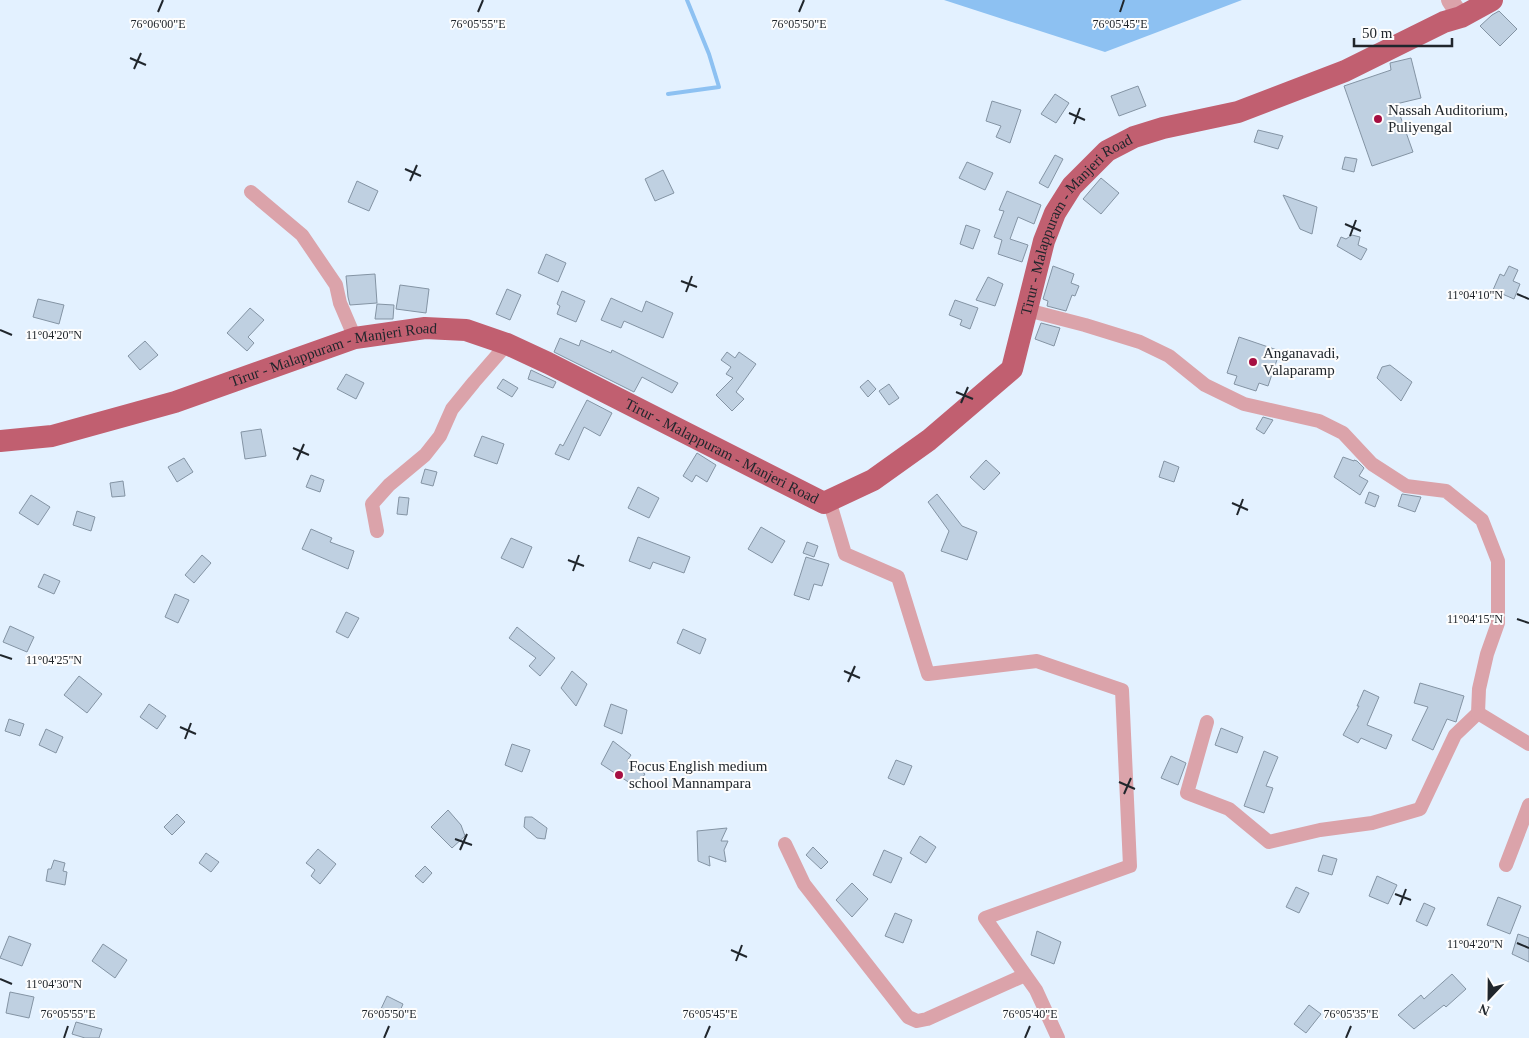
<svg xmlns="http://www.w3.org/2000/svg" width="1529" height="1038" font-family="'Times New Roman',serif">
<rect width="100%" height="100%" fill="#e3f1ff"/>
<polygon fill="#8dc1f2" points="944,0 1242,0 1105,52"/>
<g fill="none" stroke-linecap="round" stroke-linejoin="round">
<polyline stroke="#8dc1f2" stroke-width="4" points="668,94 719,87 709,54 687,0"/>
</g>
<g fill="#bfd0e1" stroke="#8494a4">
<polygon points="1499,11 1517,29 1500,46 1480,26 1492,15"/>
<polygon points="1411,58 1421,98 1396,104 1413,152 1372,166 1344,86 1391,70 1390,63"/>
<polygon points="1138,86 1146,106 1119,116 1111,96"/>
<polygon points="1055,94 1069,103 1056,123 1041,114"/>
<polygon points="992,101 1021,110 1010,143 996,137 1001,126 986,121"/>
<polygon points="1258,130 1283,136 1278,149 1254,142"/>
<polygon points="1055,155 1063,159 1048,188 1039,183"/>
<polygon points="1345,157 1357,159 1354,172 1342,169"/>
<polygon points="967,162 993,173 985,190 959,178"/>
<polygon points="663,170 674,193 655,201 645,179"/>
<polygon points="1101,178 1119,193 1101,214 1083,199"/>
<polygon points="357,181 378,191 369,211 348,202"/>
<polygon points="1007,191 1041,205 1034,224 1018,217 1010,239 1028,245 1022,262 998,254 1002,240 994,237 1004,211 999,210"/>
<polygon points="1283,195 1317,207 1312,234 1300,229"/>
<polygon points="966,225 980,230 973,249 960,244"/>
<polygon points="1352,235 1360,237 1358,245 1367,249 1361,260 1337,246 1341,237 1346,239"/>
<polygon points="546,254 566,263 558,282 538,273"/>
<polygon points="1053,266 1074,274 1071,283 1079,286 1075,296 1072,295 1066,311 1047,306 1048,301 1043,299"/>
<polygon points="1509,266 1518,270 1513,281 1520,284 1514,299 1493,290 1500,274 1504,276"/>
<polygon points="375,274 377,303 350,305 348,297 346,276"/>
<polygon points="988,277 1003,284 995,306 976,300"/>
<polygon points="400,285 429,289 426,313 396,309"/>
<polygon points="507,289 521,295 510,320 496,314"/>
<polygon points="562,291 585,301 576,322 557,314 560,306 557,304"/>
<polygon points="611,298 642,312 646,301 673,313 663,338 624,321 621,328 601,320"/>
<polygon points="38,299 64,305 59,324 33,317"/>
<polygon points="955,300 978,308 970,329 960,325 962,320 949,315"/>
<polygon points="377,304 394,305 393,319 375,319"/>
<polygon points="250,308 264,320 248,337 254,343 247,351 227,333"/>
<polygon points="1041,323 1060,328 1054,346 1035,339"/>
<polygon points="1239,337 1280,351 1268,386 1259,383 1256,391 1234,384 1237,376 1227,373"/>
<polygon points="560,338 579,346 581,340 611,353 612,350 678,383 672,393 642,377 634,392 554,352"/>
<polygon points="145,341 158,355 140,370 128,356"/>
<polygon points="727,352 735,358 739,352 756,364 736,392 744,399 732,411 716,395 733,378 726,374 731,367 721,360"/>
<polygon points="1390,365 1412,382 1401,401 1377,378 1382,367"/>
<polygon points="531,370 556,382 553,388 528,379"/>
<polygon points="346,374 364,383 356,399 337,389"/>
<polygon points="503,379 518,388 512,397 497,388"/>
<polygon points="868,380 876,389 868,397 860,387"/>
<polygon points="889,384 899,398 889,405 879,391"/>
<polygon points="587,400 612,413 600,436 584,427 569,460 555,454 560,444 563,446"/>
<polygon points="1263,417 1273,420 1264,434 1256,429"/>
<polygon points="261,429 266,456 245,459 241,432"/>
<polygon points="482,436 504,444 497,464 474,456"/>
<polygon points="697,453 716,465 707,482 696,475 692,482 683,476"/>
<polygon points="1343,457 1354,461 1354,460 1357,461 1364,468 1359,476 1368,481 1360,495 1334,477"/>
<polygon points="184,458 193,472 177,482 168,467"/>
<polygon points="986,460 1000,473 984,490 970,477"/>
<polygon points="1164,461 1179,467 1174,482 1159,477"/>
<polygon points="425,469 437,472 433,486 421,483"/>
<polygon points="311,475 324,480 320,492 306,487"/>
<polygon points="123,481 125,496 112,497 110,483"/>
<polygon points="638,487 659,498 649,518 628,508"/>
<polygon points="1369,492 1379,496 1375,507 1365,503"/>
<polygon points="937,494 962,526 977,532 967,560 941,551 949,531 928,502"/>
<polygon points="1402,494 1421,497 1415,512 1398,506"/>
<polygon points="31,495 50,507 38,525 19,513"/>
<polygon points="399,497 409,498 407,515 397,514"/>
<polygon points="77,511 95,517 91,531 73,525"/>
<polygon points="761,527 785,541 772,563 748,549"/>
<polygon points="311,529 332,538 330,542 354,551 348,569 302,549"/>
<polygon points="638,537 690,557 684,573 653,562 650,569 629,561"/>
<polygon points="511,538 532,547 523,568 501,558"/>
<polygon points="807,542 818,546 814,557 803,553"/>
<polygon points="202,555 211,563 194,583 185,575"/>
<polygon points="806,557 829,564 822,586 814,584 809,600 794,595"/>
<polygon points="44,574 60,581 54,594 38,587"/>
<polygon points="175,594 189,600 178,623 165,617"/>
<polygon points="346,612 359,618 348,638 336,632"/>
<polygon points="10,626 34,637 27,652 3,642"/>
<polygon points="517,627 555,658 540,676 529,666 536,658 509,638"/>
<polygon points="683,629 706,639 700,654 677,643"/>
<polygon points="572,671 587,684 576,706 561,688"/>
<polygon points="79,676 102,694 87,713 64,695"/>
<polygon points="1420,683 1464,696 1456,722 1447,719 1433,750 1412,740 1428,707 1414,703"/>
<polygon points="1364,690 1379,697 1367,725 1392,735 1386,749 1361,738 1358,743 1343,735 1359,706 1357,706"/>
<polygon points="149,704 166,716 157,729 140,717"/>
<polygon points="611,704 627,710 622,734 604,726"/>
<polygon points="9,719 24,724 20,736 5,731"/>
<polygon points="1221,728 1243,737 1237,753 1215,745"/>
<polygon points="46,729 63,737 56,753 39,745"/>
<polygon points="613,741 631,755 627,761 645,774 636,787 601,764"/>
<polygon points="512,744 530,750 522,772 505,765"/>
<polygon points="1264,751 1278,757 1266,786 1273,788 1264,813 1244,806"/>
<polygon points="1171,756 1186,763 1178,785 1161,778"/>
<polygon points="896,760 912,766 904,785 888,778"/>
<polygon points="448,810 461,825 465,836 452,848 431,827"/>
<polygon points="177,814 185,822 172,835 164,827"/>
<polygon points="525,817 532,817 547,828 545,839 537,838 524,827"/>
<polygon points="727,828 721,841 728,841 724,850 726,862 709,856 710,866 698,861 697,831"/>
<polygon points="920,836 936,847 926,863 910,853"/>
<polygon points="813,847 828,862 821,869 806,855"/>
<polygon points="318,849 336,864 320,884 311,876 315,870 306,863"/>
<polygon points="884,850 902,858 891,883 873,875"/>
<polygon points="206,853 219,862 211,872 199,863"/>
<polygon points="1323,855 1337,859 1332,875 1318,871"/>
<polygon points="54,860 65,863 63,871 67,872 65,885 46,881 48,869 51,869"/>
<polygon points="425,866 432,873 423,883 415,876"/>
<polygon points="1377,876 1397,885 1388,904 1369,896"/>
<polygon points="852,883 868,899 852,917 836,900"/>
<polygon points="1296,887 1309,893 1299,913 1286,907"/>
<polygon points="1498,897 1521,906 1510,934 1487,925"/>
<polygon points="1424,903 1435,908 1427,926 1416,921"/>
<polygon points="895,913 912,920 903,943 885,936"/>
<polygon points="1037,931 1061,942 1054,964 1031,955"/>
<polygon points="1518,934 1529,938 1529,962 1512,954"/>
<polygon points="9,936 31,944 22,966 0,958"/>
<polygon points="103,944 127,960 115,978 92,961"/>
<polygon points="1452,974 1466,989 1446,1007 1444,1005 1414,1029 1398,1015 1421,995 1424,999"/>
<polygon points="10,992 34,997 29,1018 6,1013"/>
<polygon points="387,996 403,1004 397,1018 380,1011"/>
<polygon points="1309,1005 1321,1014 1306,1033 1294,1024"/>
<polygon points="76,1022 102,1029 99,1038 85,1038 72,1034"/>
</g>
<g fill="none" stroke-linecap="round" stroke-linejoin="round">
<g stroke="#dba3aa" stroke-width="14">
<polyline points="251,192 302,235 336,285 340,303 355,338"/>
<polyline points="1027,310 1085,325 1140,342 1169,356 1205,385 1244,404 1319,421 1343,433 1372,464 1406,486 1446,491 1482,520 1498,561 1498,623 1487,654 1479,689 1478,713 1455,735 1420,809 1372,823 1320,830 1269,842 1229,809 1187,793 1207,722"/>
<polyline points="829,500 845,554 898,577 928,674 1037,661 1122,690 1130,866 985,918 1036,990 1058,1038"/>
<polyline points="377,531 372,504 389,485 425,455 440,436 452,409 474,382 507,344"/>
<polyline points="1478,713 1529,744"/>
<polyline points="785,844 804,884 908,1017 917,1021 927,1019 1025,975"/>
<polyline points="1506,865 1529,805"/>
</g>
<polyline stroke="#dba3aa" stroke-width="18" points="1450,0 1461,17"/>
<path stroke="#c15f70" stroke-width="22" id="s1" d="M0,441L52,436L175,402L355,338L425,328L466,330L507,344L548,363L824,503L873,480L929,440L1012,369L1044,241L1055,213L1072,186L1107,151L1134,137L1163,128L1238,112L1345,71L1444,22L1461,17L1492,0"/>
</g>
<path fill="none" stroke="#20262c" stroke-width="2" d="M158,12L163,0M478,12L483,0M799,12L804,0M1120,12L1124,0M130,58L146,65M134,69L141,53M1069,113L1085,120M1074,124L1080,108M405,169L421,176M410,181L417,165M1345,224L1361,231M1350,236L1356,220M681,281L697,287M686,292L692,276M1517,294L1529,299M0,330L12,335M956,392L973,399M961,403L968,387M293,448L309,455M297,460L304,444M1232,503L1248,510M1237,515L1243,499M568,560L584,566M573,571L579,555M1517,619L1529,623M0,655L12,659M844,671L860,678M848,682L855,666M180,727L196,734M185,739L191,723M1119,782L1135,789M1124,794L1131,778M455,839L472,845M460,850L467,834M1395,894L1411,900M1400,905L1406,889M1517,943L1529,948M731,950L747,957M736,961L742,945M0,979L12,984M64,1038L68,1026M384,1038L389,1026M705,1038L710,1026M1025,1038L1030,1026M1346,1038L1351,1026"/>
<g fill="#a60f42" stroke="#fdfdfd" stroke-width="2">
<circle cx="1378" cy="119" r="5"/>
<circle cx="1253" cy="362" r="5"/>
<circle cx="619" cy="775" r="5"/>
</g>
<g text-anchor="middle" stroke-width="4" stroke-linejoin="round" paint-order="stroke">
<g font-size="15" fill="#20262c" stroke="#fdfdfd" text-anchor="start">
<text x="1388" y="115">Nassah Auditorium,<tspan x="1388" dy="17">Puliyengal</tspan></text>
<text x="1263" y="358">Anganavadi,<tspan x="1263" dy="17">Valaparamp</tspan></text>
<text x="629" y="771">Focus English medium<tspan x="629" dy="17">school Mannampara</tspan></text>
</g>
<g font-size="15" fill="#20262c" stroke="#fdfdfd">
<text dy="5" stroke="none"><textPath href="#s1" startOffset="1276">Tirur - Malappuram - Manjeri Road</textPath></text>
<text dy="5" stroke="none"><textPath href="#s1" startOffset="346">Tirur - Malappuram - Manjeri Road</textPath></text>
<text dy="5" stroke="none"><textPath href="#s1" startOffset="766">Tirur - Malappuram - Manjeri Road</textPath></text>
</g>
</g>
<g font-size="12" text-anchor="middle" fill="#20262c" stroke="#fdfdfd" stroke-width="4" stroke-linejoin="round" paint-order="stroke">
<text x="1120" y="28">76°05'45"E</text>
<text x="158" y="28">76°06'00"E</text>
<text x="478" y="28">76°05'55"E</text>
<text x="799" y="28">76°05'50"E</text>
<text x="1475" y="299">11°04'10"N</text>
<text x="54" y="339">11°04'20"N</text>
<text x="1475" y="623">11°04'15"N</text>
<text x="54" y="664">11°04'25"N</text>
<text x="1475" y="948">11°04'20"N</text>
<text x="54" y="988">11°04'30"N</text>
<text x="68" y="1018">76°05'55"E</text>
<text x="389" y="1018">76°05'50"E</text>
<text x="710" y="1018">76°05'45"E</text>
<text x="1030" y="1018">76°05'40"E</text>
<text x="1351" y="1018">76°05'35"E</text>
</g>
<g transform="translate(1489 998) rotate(202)" stroke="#fdfdfd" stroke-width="4" paint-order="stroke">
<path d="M0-4L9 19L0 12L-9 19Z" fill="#20262c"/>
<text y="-8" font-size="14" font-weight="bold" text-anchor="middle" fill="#20262c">N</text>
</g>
<path d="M1354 38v8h98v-8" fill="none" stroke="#20262c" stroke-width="2.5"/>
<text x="1362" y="38" font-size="15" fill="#20262c" stroke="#fdfdfd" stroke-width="4" paint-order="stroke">50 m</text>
</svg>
